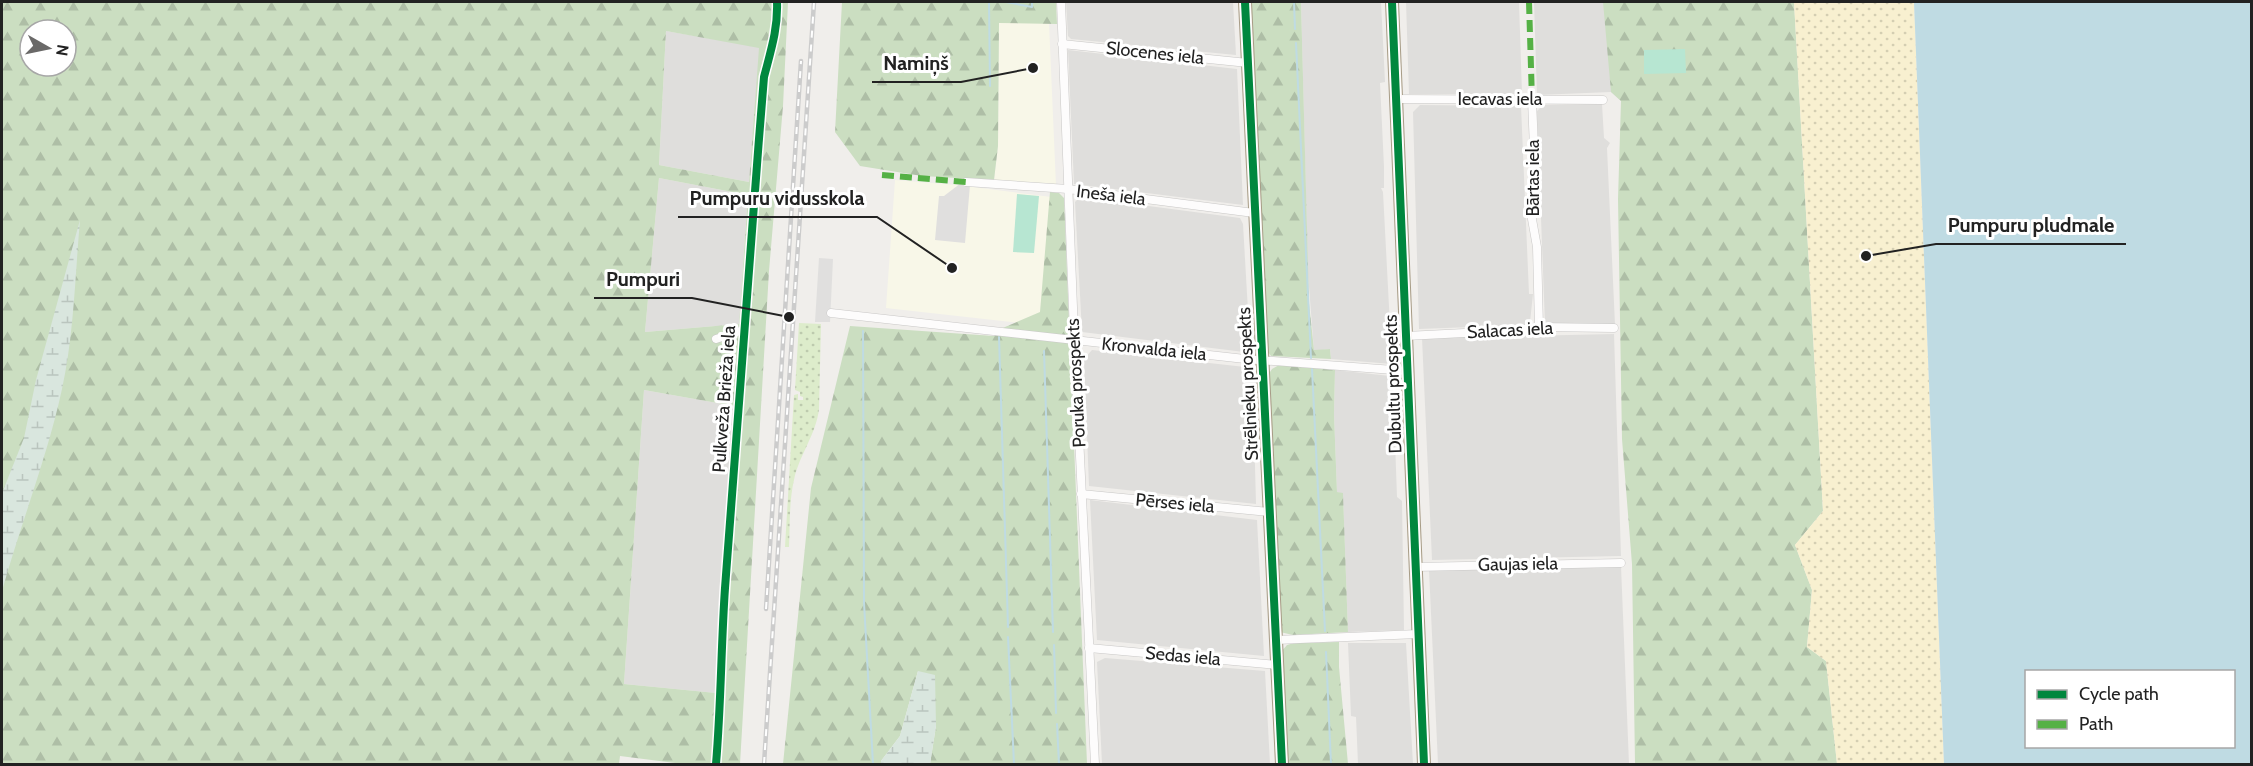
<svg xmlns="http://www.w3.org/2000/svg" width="2253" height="766" font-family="Cabin,sans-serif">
<defs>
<pattern id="grass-dots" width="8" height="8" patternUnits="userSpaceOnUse" patternTransform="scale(1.5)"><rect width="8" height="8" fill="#ddeccb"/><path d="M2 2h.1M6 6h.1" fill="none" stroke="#bdcaae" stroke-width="1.8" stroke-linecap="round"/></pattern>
<pattern id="forest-firs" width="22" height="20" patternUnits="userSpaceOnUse" patternTransform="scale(1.5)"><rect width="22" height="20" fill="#cbdec1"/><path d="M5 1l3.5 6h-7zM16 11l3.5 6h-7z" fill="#aebea6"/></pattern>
<pattern id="wetland-marsh" width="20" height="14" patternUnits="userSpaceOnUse" patternTransform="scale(1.5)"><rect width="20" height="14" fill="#d9e6de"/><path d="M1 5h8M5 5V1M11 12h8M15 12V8" fill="none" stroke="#bac5be"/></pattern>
<pattern id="sand-dots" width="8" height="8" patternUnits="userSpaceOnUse" patternTransform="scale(1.5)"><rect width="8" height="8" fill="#f8f0d0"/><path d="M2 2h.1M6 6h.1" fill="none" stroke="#d4ceb2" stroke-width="1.8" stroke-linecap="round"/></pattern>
</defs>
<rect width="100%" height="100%" fill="#f0eeeb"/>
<g fill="#dfdedc">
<polygon points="1066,2 1233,2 1236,55 1071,39 1068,36"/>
<polygon points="1301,2 1381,2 1385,82 1380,83 1384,167 1384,188 1381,188 1383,192 1392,364 1331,359 1330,349 1314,351 1308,274"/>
<polygon points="1406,2 1519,2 1522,94 1409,94"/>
<polygon points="1534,2 1765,2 1621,101 1611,92 1537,95"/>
<polygon points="666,31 760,47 749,182 659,165"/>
<polygon points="1068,50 1237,69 1243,205 1074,184"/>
<polygon points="1602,104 1604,138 1610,143 1607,148 1615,325 1545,324 1537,111 1543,105"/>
<polygon points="1420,105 1521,106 1529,294 1533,294 1530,322 1524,325 1419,329 1413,112"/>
<polygon points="659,178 748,195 739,324 645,332"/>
<polygon points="1080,197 1240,218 1243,224 1250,346 1244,352 1082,332 1075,202"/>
<polygon points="1614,334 1621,556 1432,560 1422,338"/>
<polygon points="1092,350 1245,367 1249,371 1255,370 1256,390 1253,391 1256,504 1089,486 1084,359"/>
<polygon points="1335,370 1390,376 1393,385 1397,497 1402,501 1404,630 1348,632 1343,494 1337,492 1334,414"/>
<polygon points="644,390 734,406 716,693 624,684"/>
<polygon points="1090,500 1257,520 1264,656 1097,640"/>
<polygon points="1621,566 1629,764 1438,764 1429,570"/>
<polygon points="1348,643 1406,643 1413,764 1358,764 1356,717 1351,716"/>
<polygon points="1105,658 1265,671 1270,764 1102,764 1097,662"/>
</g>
<g fill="#f8f7e8">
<polygon points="999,22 1049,23 1056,186 994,180 998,146"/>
<polygon points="895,180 957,185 1059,198 1055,327 886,308"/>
</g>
<path fill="url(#grass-dots)" d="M799,323L821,324L819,409C816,435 799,455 794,480C789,501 790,525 789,547H785L794,395L798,394V400H803V397L800,396V392L795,390Z"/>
<g fill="url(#forest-firs)" fill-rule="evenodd">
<path d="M2,2H788L783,106L769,271L740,764H683L620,756L619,764H2ZM30,30H66V66H30ZM666,31L759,48L749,182L659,165ZM659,178L748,195L739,324L645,332ZM644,390L734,406L716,693L624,684Z"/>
<polygon points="842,2 1056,2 1057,24 999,23 998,146 994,180 922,176 860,166 835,132"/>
<polygon points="1249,2 1301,2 1309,303 1314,350 1330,349 1331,359 1271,356 1268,352"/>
<polygon points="1603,2 1794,2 1823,511 1795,545 1812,590 1807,647 1826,661 1837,764 1635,764 1632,564 1622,439 1618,199 1621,101 1611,92"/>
<polygon points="1050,192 1059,193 1064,198 1087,764 930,764 936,726 918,671 900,736 881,761 881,764 783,764 811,488 850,326 994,336 998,330 1040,312"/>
<polygon points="1279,365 1335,370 1334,414 1337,492 1343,493 1348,632 1293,635 1280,632 1268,375 1272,369"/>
<polygon points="1339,642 1339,667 1348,764 1287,764 1281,652 1287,645 1294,643"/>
</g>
<g fill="url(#wetland-marsh)">
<path d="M80,220C75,276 74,334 62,389C47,458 21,523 2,591V493L24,438L36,380Z"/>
<polygon points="918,671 935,675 936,726 930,764 881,764 881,761 900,736"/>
</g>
<polygon fill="url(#sand-dots)" points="1794,2 1914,2 1944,764 1837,764 1826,661 1807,647 1812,590 1795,545 1823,511"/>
<g fill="#b7e6d2">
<polygon points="1685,49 1686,73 1644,74 1644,50"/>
<polygon points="1017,194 1039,196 1034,253 1013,252"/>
</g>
<g fill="#e0dfde">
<polygon points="961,183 970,185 965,243 935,240 939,196 944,196"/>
<polygon points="819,258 833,259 830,322 815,322"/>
</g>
<path fill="#bfdbe3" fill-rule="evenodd" d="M1914,2H2251V764H1944ZM2026,672H2234V746H2026Z"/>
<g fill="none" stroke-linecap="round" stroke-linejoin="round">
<g stroke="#bfdbe3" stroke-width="2">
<polyline points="989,2 990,86"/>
<polyline points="1006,2 1032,7 1032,2"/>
<polyline points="1294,2 1295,29"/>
<polyline points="1296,43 1311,358"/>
<polyline points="863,331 864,603 873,764"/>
<polyline points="999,337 1008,627"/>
<polyline points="1044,351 1053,632"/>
<polyline points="1312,369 1325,631"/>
<polyline points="1008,637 1014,764"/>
<polyline points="1054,645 1056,713"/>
<polyline points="1326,652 1331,764"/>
<polyline points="1057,724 1059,764"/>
</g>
<g stroke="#c9c8c7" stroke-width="9">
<g id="street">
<polyline points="1061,2 1074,333 1095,764"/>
<polyline points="1062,44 1248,63"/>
<polyline points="1396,99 1603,100"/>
<polyline points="1532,100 1535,172 1530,208 1537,247 1539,327"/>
<polyline points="966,182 1068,189 1254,213"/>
<polyline points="831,313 1245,359 1407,371"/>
<polyline points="1406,336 1503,331 1539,327 1614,328"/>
<polyline points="716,339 743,330"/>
<polyline points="1081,494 1269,512"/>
<polyline points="1415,567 1621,563"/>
<polyline points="1276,640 1418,634"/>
<polyline points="1089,648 1277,665"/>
<path d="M716,764C721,706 721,647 725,588C738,417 750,247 764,77C771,50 778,29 777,2"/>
</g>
</g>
<g stroke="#a79c86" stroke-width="14">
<g id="primary">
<polyline points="1245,2 1282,764"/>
<polyline points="1392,2 1424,764"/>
</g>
</g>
<use href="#street" stroke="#fdfcfc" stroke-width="8"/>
<use href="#primary" stroke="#f3ede7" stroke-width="12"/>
<g stroke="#ccc" stroke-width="4.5">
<g id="rail">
<polyline points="766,609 801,61"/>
<polyline points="764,764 814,2"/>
</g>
</g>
<use href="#rail" stroke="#fff" stroke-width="2" stroke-dasharray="7" stroke-linecap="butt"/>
<g stroke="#55b145" stroke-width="6" stroke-dasharray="12 6" stroke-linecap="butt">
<polyline points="1529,2 1532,100"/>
<polyline points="882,175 966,182"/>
</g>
<g stroke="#fff" stroke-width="11">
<g id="cycleway">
<polyline points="1245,2 1282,764"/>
<polyline points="1392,2 1424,764"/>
<path d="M716,764C721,706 721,647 725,588C738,417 750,247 764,77C771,50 778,29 777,2"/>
</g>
</g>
<use href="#cycleway" stroke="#00873e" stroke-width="8"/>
</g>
<g text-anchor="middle" stroke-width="6" stroke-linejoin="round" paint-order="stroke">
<g font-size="18" fill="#222" stroke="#fff">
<text transform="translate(1155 53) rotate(6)" y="6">Slocenes iela</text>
<text x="1500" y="105">Iecavas iela</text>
<text transform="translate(1533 178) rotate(-90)" y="6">Bārtas iela</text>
<text transform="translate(1111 195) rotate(7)" y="6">Ineša iela</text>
<text transform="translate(1510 330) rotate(-3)" y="6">Salacas iela</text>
<text transform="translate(1154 349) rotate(6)" y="6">Kronvalda iela</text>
<text transform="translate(1076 383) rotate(-93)" y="6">Poruka prospekts</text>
<text transform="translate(1248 384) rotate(-93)" y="6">Strēlnieku prospekts</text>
<text transform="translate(1393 384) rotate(-92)" y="6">Dubultu prospekts</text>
<text transform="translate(724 399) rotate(-86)" y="6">Pulkveža Brieža iela</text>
<text transform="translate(1175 503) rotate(5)" y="6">Pērses iela</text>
<text transform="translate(1518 564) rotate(-1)" y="6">Gaujas iela</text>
<text transform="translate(1183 656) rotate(5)" y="6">Sedas iela</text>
</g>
</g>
<path fill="none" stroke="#222" stroke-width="2" d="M1033 68L961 82H872M952 268L877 217H678M1866 256L1936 244H2126M789 317L692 298H594"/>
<g fill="#222" stroke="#fff" stroke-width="2">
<circle cx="1033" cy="68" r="6"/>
<circle cx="952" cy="268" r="6"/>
<circle cx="1866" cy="256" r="6"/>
<circle cx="789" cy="317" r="6"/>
</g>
<g font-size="20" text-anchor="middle" font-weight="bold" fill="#222" stroke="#fff" stroke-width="6" stroke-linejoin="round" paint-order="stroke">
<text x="916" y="70">Namiņš</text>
<text x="777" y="205">Pumpuru vidusskola</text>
<text x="2031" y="232">Pumpuru pludmale</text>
<text x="643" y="286">Pumpuri</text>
</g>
<rect width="2253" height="766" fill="none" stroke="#222222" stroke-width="6"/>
<rect x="2025" y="670" width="210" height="78" fill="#ffffff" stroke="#a7a7a7" stroke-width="1.5"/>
<rect x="2037" y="690" width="30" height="9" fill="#00873e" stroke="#a7a7a7" stroke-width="1.5"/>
<text x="2079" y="700" font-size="18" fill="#222222">Cycle path</text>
<rect x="2037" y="720" width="30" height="9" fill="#55b145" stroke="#a7a7a7" stroke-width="1.5"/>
<text x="2079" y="730" font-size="18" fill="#222222">Path</text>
<g transform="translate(48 48) rotate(99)"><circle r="28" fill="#ffffff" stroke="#a7a7a7" stroke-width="1.5"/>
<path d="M0-4.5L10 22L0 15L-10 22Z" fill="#6a6968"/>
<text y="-9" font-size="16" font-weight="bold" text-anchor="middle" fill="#222222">N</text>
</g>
</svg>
